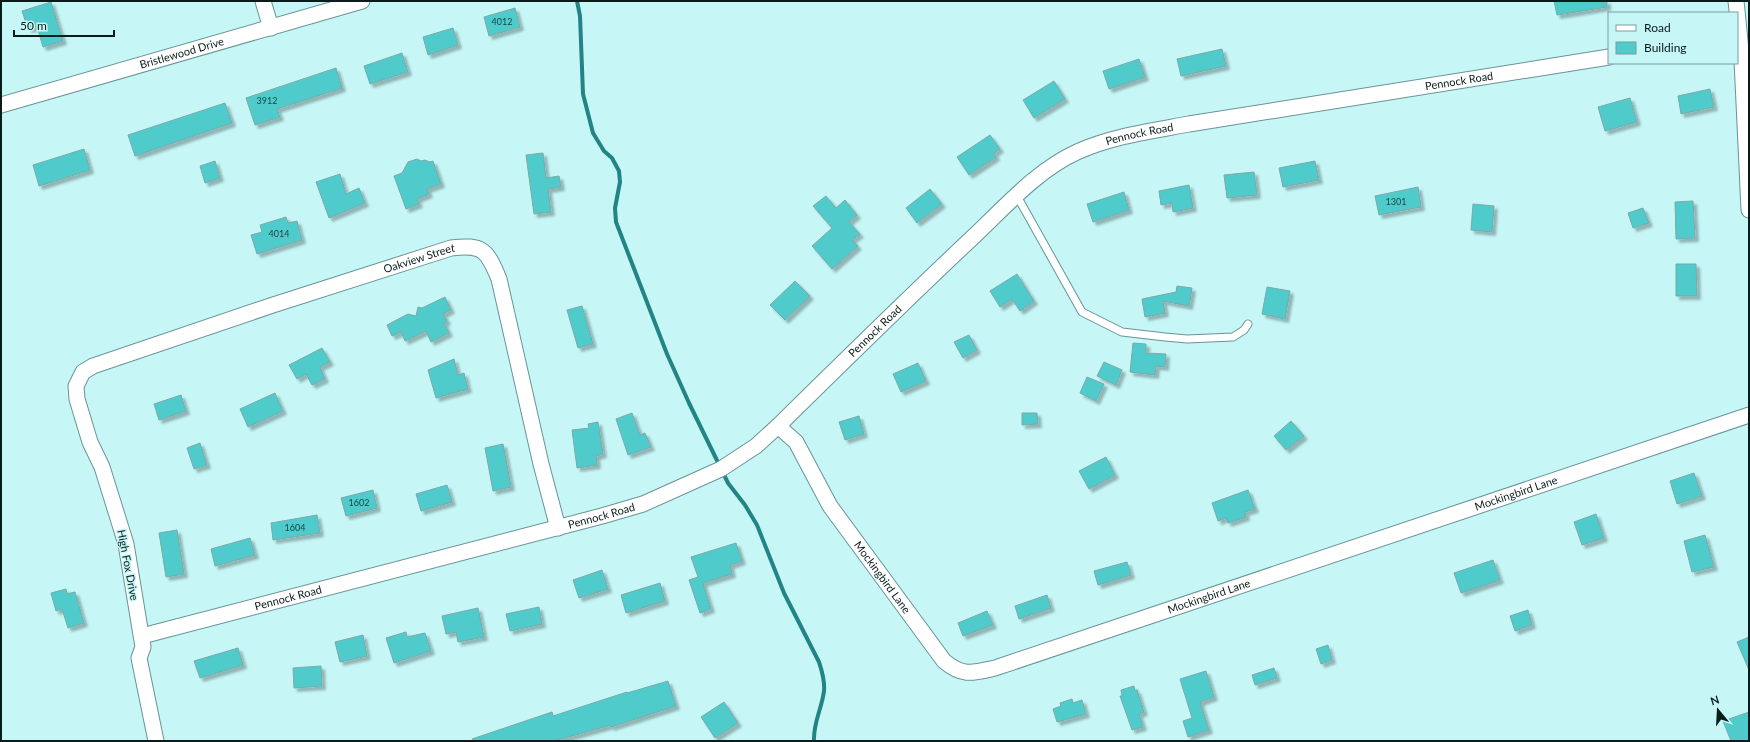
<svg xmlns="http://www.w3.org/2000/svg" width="1750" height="742" font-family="Lato,sans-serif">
<defs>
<filter id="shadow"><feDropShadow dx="3.5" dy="3.5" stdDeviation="1" flood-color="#0004"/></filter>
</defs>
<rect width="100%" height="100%" fill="#c6f6f6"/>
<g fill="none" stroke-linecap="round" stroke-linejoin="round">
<path stroke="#228485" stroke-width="4" d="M577,1L580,16L583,94L593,133L604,151L612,158L619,171L620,182L615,208L616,222L667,354L689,403L728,483L745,505L757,525L784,593L819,662C822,671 825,681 824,691C822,708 813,723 814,741"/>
</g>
<g fill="#4fcbcc" stroke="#7ba9a9" filter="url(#shadow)">
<polygon points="1554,1 1607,1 1607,7 1557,15"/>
<polygon points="51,2 63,41 43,47 37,27 28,29 22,11"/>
<polygon points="515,8 520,27 489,36 484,17"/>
<polygon points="453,28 458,45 428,55 423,37"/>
<polygon points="1222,49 1226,66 1181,76 1177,59"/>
<polygon points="402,53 408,72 370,84 364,66"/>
<polygon points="1139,59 1145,77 1109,89 1103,71"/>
<polygon points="336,68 342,88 277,109 280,117 255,125 246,98"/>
<polygon points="1054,81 1065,99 1034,118 1023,100"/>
<polygon points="1710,89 1714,107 1681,114 1678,96"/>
<polygon points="1630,98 1637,122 1605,131 1598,107"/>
<polygon points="225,103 232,123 135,156 128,135"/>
<polygon points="990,135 1000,149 994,153 996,157 969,175 957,157"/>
<polygon points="84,149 90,170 39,186 33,165"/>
<polygon points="543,153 546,178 559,176 561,187 548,189 551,212 534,214 526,155"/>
<polygon points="417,159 421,161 425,160 430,162 433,161 441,184 427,189 429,194 417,199 419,204 406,209 394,176 402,173 408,162"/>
<polygon points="215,161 220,178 205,183 200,166"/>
<polygon points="1315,161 1319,180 1283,187 1279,168"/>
<polygon points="1254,172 1257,195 1227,198 1224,175"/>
<polygon points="340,174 346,194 359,188 365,203 329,218 316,182"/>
<polygon points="1189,185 1193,208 1173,212 1172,203 1161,205 1159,191"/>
<polygon points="1418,187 1421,207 1379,215 1375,196"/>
<polygon points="930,189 942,204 917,223 906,208"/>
<polygon points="1124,192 1129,210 1093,222 1087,204"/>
<polygon points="826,196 836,208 845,200 857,215 849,222 860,234 852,240 858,246 832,269 812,246 832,228 813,206"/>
<polygon points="1693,201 1695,238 1676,239 1675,202"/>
<polygon points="1473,204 1494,206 1492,232 1471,230"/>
<polygon points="1643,208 1649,223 1633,228 1628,213"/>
<polygon points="286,217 288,223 297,221 302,240 257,254 251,235 262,232 260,225"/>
<polygon points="1676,264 1696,264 1697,296 1676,296"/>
<polygon points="1017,274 1034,301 1020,311 1012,299 1000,307 990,291"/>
<polygon points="795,281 810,296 785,320 770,305"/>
<polygon points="1177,286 1192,288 1189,306 1163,301 1165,313 1145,317 1142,299 1176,292"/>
<polygon points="1267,287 1290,291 1285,319 1262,314"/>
<polygon points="445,297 451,310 443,314 447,321 444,323 449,333 431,342 426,331 405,341 401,332 392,336 387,325 408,314 416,316 418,307 422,308"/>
<polygon points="582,306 593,344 578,348 567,310"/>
<polygon points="969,335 977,350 963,358 954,342"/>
<polygon points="1133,343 1146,344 1146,353 1166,354 1165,367 1156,366 1155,375 1130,372"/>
<polygon points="322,348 330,362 320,367 325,379 312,385 306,374 297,379 289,365"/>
<polygon points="454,359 458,375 464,373 468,389 436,398 428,370"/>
<polygon points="1104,362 1122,370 1116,385 1097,376"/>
<polygon points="918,363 926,381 901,392 893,374"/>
<polygon points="1087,377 1104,384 1096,401 1080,393"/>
<polygon points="275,393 283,411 248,427 240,409"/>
<polygon points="181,395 186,411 159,420 154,404"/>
<polygon points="632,413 640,435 645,433 651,447 628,455 616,419"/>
<polygon points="1022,413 1037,413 1038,424 1022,425"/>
<polygon points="859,416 864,434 845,440 839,422"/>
<polygon points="1291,421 1304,436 1286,450 1274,436"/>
<polygon points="598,422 603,454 596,456 597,465 577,468 572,430 589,428 588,424"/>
<polygon points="200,443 207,465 194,469 187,448"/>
<polygon points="503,444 511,487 493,491 485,448"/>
<polygon points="1106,457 1115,475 1089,489 1079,471"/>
<polygon points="1694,473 1702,496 1677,504 1670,481"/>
<polygon points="447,485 452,502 421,511 416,494"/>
<polygon points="373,490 377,508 346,516 341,498"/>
<polygon points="1248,490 1255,509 1245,512 1246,517 1228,523 1226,518 1218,521 1212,503"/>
<polygon points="1596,514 1604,538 1582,545 1574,522"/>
<polygon points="317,515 320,533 273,540 271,523"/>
<polygon points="177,530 184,574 166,577 159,533"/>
<polygon points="1705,535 1714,567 1692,572 1684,541"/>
<polygon points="250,538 255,555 215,566 211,549"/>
<polygon points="736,543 742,561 730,565 732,574 703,583 711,609 700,613 689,580 698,577 691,557"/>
<polygon points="1493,560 1500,580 1461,593 1454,573"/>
<polygon points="1127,562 1131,575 1098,585 1094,571"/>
<polygon points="602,570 608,589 579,598 573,580"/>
<polygon points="660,583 665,601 626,613 621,595"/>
<polygon points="66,589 67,594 75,592 84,623 68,628 62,609 56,611 51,593"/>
<polygon points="1047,595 1051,608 1019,619 1015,606"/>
<polygon points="539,607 542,624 510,631 506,614"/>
<polygon points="478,608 484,637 458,642 456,632 446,634 442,616"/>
<polygon points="1528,610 1532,625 1515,631 1510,616"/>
<polygon points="987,611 993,625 963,636 958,623"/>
<polygon points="406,632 407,637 425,633 431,651 394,663 386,638"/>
<polygon points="363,635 367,656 340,662 335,642"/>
<polygon points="1749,637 1749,670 1737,642"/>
<polygon points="1328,645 1332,660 1321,664 1316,649"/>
<polygon points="238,648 243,665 200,678 194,661"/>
<polygon points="321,666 322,686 294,688 293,668"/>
<polygon points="1274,668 1277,678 1255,685 1252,675"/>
<polygon points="1206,671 1214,697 1200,702 1209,730 1188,737 1183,721 1192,718 1180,679"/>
<polygon points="668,681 676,706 611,727 611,725 554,741 473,741 472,739 552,712 553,716 627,692 627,693"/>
<polygon points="1134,686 1135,691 1137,690 1144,712 1139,714 1143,727 1132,730 1120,696 1122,696 1121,690"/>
<polygon points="1072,699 1073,703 1082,700 1086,714 1057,722 1053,709 1061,706 1060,703"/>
<polygon points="724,702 738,723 715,738 701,717"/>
<polygon points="1749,712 1749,741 1731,741 1723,721"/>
</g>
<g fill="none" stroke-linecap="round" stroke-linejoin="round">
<g stroke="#689495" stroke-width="9">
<polyline id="service" points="1017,196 1082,312 1122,332 1165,337 1187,339 1233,337 1244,330 1248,324"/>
</g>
<g stroke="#689495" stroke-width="17">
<g id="minor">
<polyline points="263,1 271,28"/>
<polyline points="1736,1 1742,60 1749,210"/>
<path id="s1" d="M1,105L362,1"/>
<path id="s2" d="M778,426L796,442L830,506L944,661C963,677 973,673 995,668L1749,415"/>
<path id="s3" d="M142,636L602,516L643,504L721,469L756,446L778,426C842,363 906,300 972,238C1004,208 1037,170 1077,152C1113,136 1151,131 1189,124L1609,57"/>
<path id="s4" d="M156,741L139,658L143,647L126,544L102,467L90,442L77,399L76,386L83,372L93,366L273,305L451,248C483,244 487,250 499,279L541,464L558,528"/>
</g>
</g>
<use href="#service" stroke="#fff" stroke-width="7"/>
<use href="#minor" stroke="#fff" stroke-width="15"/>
</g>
<g text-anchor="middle" stroke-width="3" stroke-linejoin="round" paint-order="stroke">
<g font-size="9" fill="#1a4747">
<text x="502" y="25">4012</text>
<text x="267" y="104">3912</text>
<text x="1396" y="205">1301</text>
<text x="279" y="237">4014</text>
<text x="359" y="506">1602</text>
<text x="295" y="531">1604</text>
</g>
<g font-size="11" fill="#091b1b" stroke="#c6f6f6">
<text dy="4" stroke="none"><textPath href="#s1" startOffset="188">Bristlewood Drive</textPath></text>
<text dy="4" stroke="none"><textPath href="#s3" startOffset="1471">Pennock Road</textPath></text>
<text dy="4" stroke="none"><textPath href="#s3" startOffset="1147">Pennock Road</textPath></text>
<text dy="4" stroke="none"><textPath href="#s4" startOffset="738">Oakview Street</textPath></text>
<text dy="4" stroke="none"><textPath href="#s3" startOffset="811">Pennock Road</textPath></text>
<text dy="4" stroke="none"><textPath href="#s2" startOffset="893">Mockingbird Lane</textPath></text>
<text dy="4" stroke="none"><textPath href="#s3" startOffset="475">Pennock Road</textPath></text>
<text transform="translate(128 565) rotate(79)" y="4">High Fox Drive</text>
<text dy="4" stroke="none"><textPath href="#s2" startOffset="185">Mockingbird Lane</textPath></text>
<text dy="4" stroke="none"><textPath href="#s2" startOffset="569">Mockingbird Lane</textPath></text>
<text dy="4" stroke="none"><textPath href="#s3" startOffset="151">Pennock Road</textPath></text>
</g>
</g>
<rect width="1750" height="742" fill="none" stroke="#091b1b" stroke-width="4"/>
<rect x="1608" y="12" width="130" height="52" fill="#c6f6f6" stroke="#7a9e9e"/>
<rect x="1616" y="25" width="20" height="6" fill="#ffffff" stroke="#7a9e9e"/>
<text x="1644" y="32" font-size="12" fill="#091b1b">Road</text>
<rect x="1616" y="42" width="20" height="12" fill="#4fcbcc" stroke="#7a9e9e"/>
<text x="1644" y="52" font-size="12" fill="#091b1b">Building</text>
<g transform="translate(1718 710) rotate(342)" stroke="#c6f6f6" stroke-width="3" paint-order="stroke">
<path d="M0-3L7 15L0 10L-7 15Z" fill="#091b1b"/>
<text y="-6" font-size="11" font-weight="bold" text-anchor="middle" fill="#091b1b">N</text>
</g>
<path d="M14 30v6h100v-6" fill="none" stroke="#091b1b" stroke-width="2"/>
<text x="20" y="30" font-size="12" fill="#091b1b" stroke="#c6f6f6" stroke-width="3" paint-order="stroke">50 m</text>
</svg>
